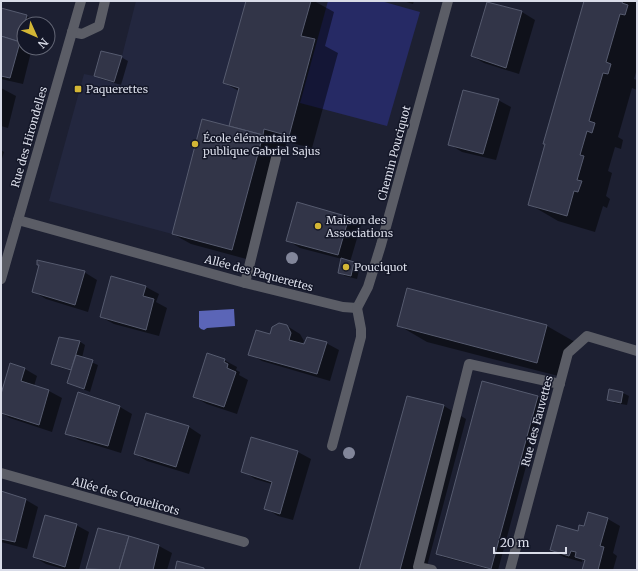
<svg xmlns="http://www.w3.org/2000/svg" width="638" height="571" font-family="Merriweather,serif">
<rect width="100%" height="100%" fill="#1d2032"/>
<polygon fill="#23273f" points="136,1 311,1 301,36 315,39 289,136 264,129 232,250 49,201 84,74 94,76 101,51 122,56"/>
<polygon fill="#262a65" points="328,1 381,1 420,12 387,126 300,103"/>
<polygon fill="#5b65b7" points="234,309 235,326 207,328 204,330 201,329 199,327 199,311"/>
<g fill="#0007">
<polygon points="247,1 314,1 334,12 325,46 338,53 312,148 287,142 285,147 280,146 250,260 191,244 173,234 230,127 239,91 224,83"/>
<polygon points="403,1 414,1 413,4"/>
<polygon points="585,1 637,1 637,69 634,79 637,80 637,90 632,88 618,137 623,140 621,149 615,147 608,171 612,173 606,196 610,199 607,208 603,206 595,232 558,221 529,204"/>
<polygon points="487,3 522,12 535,20 519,74 484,63 472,56"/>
<polygon points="1,9 26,16 39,23 39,24 24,24 24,48 32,48 23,84 1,79"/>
<polygon points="121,57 128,61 121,85 101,79 95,76"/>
<polygon points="1,88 16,96 8,128 1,126"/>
<polygon points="498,100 511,107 496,160 462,152 449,144"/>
<polygon points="1,150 4,152 1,162"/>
<polygon points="348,218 361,225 350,262 360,266 357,279 345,276 339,272 342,259 300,248 287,240"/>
<polygon points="38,264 84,272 97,280 88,312 46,299 34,292 40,266"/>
<polygon points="112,277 146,287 159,294 156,302 167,308 159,336 114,324 101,317"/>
<polygon points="398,325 547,326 575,342 566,378 427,342"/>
<polygon points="287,326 300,334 304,341 302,344 326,343 339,350 330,381 262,361 250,354"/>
<polygon points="79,341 85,345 82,358 98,365 90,392 68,383 72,371 58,367 52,363"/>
<polygon points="224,360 237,367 236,370 240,372 239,375 248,380 237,414 207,404 194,397"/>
<polygon points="25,369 37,376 34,386 49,391 62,398 52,432 10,418 1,413 1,398"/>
<polygon points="623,393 629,396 627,405 615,403 609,399"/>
<polygon points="538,397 544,400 498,570 492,570 443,557 437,553"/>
<polygon points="444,406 466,419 426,570 360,570"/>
<polygon points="120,407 132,414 121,453 79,440 66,433"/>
<polygon points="147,415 189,427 201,435 189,474 147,461 135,454"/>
<polygon points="252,438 298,452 311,459 293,520 278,516 265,508 272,484 255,479 243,471"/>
<polygon points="1,493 26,500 38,507 27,549 1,542"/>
<polygon points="608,519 620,526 613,553 617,556 613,570 583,570 586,562 582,560 582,562 564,557 552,550 585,528"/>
<polygon points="76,525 89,532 79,570 67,570 46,564 34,557"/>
<polygon points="99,530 159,546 172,553 167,570 89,570 88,569"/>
</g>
<g fill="#323548" stroke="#565b6f">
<polygon points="246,1 311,1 301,36 315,39 289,136 264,129 263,135 229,126 239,88 223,83"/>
<polygon points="584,1 623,1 622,3 628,5 625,15 620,14 606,62 611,64 608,74 603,73 589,121 595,123 592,133 587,131 580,155 584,156 577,180 582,181 578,192 574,191 567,216 528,205 545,144 543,144"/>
<polygon points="487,2 522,11 506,68 471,56"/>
<polygon points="1,8 27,15 20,42 1,36"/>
<polygon points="1,36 20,42 10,78 1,76"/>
<polygon points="101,51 122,56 114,82 94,76"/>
<polygon points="463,90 499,99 483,154 448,145"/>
<polygon points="202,119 263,135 232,250 172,234"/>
<polygon points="297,202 349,217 338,255 286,241"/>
<polygon points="341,258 354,262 351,276 338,273"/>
<polygon points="37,260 85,271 75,305 32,292 39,265 37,265"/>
<polygon points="111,276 146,286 143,296 154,299 146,330 100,317"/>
<polygon points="407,288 547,325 537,363 397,326"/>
<polygon points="279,323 287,325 291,333 289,340 304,344 307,337 327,342 317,374 248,355 256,330 270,334 272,327"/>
<polygon points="59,337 80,341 71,370 51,364"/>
<polygon points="207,353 225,359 224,362 228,364 227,368 236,372 224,407 193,397"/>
<polygon points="76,355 93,360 84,389 67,383"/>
<polygon points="10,363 25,368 21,381 49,390 39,425 1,413 1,394"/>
<polygon points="482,381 538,396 491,569 436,554"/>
<polygon points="609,389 623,392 621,403 607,400"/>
<polygon points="78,392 120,406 108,446 65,434"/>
<polygon points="407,396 444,405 400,570 359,570"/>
<polygon points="146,413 189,426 176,467 134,454"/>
<polygon points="251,437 298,451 280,514 264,509 272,482 241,472"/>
<polygon points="1,491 26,499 15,542 1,539"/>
<polygon points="588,512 608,518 600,546 604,547 598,570 582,570 585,560 575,557 576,552 571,551 569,556 550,550 557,525 578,531 579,525 584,526"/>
<polygon points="45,515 77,524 65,567 33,557"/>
<polygon points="98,528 129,536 119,570 86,569"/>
<polygon points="129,536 159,545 153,570 119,570"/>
<polygon points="177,561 204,568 204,570 175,570"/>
</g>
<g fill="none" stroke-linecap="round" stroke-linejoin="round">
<g stroke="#5b5d66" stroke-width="10">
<polyline points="72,32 82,34 99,26 105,1"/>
<polyline points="245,283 276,158"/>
<polyline points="432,570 418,567 469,364 560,384"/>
</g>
<g stroke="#5b5d66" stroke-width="10">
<polyline points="18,220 245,283 343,307 357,308"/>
<polyline points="1,279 81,1"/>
<polyline points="357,308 368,287 381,245 448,1"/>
<polyline points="332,446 361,337 361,329 357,308"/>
<polyline points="1,473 244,542"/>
<polyline points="510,570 568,353 587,336 637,351"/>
</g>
</g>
<g fill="#82869a">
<circle cx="292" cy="258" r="6"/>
<circle cx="349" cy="453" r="6"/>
</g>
<g fill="#d3b635" stroke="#141728" stroke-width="1.5">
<rect x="74" y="85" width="8" height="8" rx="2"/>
<circle cx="195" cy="144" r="4"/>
<circle cx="318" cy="226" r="4"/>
<circle cx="346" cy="267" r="4"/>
</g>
<g text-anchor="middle" stroke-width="3" stroke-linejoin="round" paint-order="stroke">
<g font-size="11" fill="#d9dce8" stroke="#141728" text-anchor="start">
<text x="86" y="93">Paquerettes</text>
<text x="203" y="142">École élémentaire<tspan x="203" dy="13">publique Gabriel Sajus</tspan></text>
<text x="326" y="224">Maison des<tspan x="326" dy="13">Associations</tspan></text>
<text x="354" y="271">Pouciquot</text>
</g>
<g font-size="11" fill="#d9dce8" stroke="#141728">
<text transform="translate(29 137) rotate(-74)" y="4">Rue des Hirondelles</text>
<text transform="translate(394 153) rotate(-75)" y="4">Chemin Pouciquot</text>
<text transform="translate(259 273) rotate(15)" y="4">Allée des Paquerettes</text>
<text transform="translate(537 421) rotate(-75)" y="4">Rue des Fauvettes</text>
<text transform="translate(126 496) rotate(16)" y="4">Allée des Coquelicots</text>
</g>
</g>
<rect width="638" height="571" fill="none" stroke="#d9dce8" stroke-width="4"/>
<g transform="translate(36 36) rotate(135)"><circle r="19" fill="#141728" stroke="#636675"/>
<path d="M0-3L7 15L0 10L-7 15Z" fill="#d3b635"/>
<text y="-6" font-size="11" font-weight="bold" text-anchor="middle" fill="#d9dce8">N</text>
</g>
<path d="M494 547v6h72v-6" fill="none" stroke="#d9dce8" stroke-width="2"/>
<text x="500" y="547" font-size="12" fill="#d9dce8" stroke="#141728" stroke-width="3" paint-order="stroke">20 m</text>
</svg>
